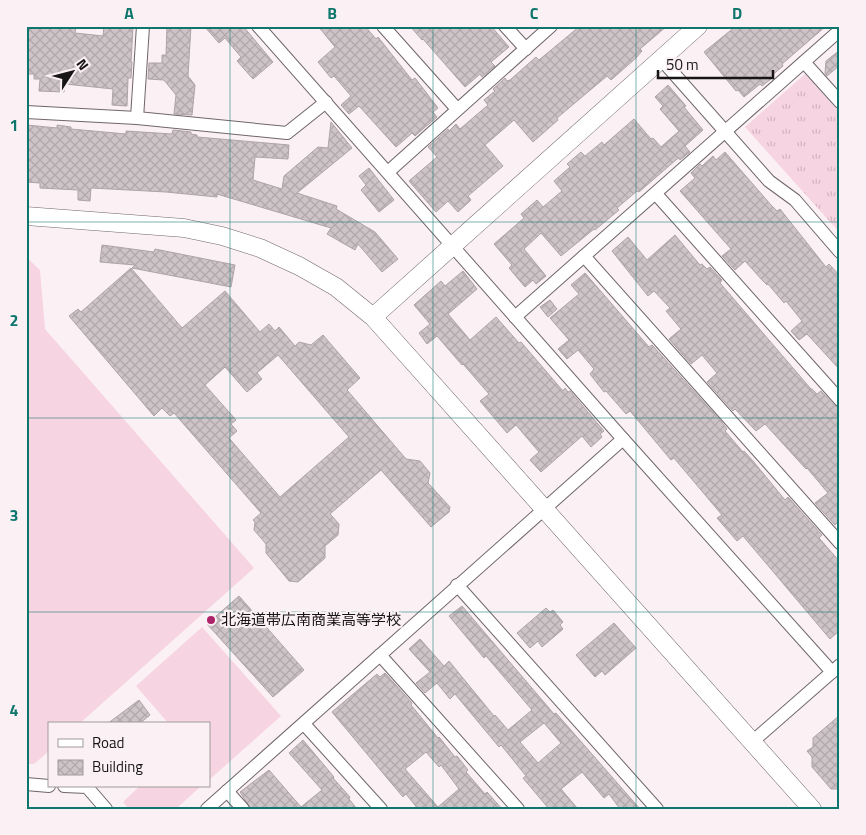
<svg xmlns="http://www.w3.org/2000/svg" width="866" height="835" font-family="'Titillium Web','Noto Sans JP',sans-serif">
<defs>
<pattern id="grass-tufts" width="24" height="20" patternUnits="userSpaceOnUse" patternTransform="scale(1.25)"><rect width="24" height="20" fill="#f7d4e1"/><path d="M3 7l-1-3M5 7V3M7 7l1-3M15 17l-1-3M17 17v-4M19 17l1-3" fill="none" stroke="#d3b5c0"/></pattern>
<pattern id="building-cross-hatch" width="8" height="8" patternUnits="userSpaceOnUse" patternTransform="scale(1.25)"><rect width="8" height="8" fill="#cec4c7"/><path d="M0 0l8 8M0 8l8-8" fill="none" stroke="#b0a8aa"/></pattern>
</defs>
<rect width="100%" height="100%" fill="#fbf1f4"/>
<polygon fill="url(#grass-tufts)" points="805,74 840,113 840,233 745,127"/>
<g fill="#f7d4e1">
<polygon points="26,257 40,270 45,329 254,568 79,724 49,724 49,751 34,764 26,764"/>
<polygon points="202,627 281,716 209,780 209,724 169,724 136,686"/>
<polygon points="140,786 201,786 176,809 129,809 123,802"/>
</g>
<g fill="url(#building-cross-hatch)" stroke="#aea4a8" fill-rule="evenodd">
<polygon points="27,26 76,26 75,33 103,36 104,26 133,26 131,62 132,62 131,78 128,78 127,106 112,105 113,89 65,84 64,92 39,91 40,79 34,79 34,74 26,74"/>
<polygon points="167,26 191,26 188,76 195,85 192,115 174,114 176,95 164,80 148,79 149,63 162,63 162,55 166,55"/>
<polygon points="204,26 243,26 273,62 253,79 237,61 241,57 225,38 219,43"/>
<polygon points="318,26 365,26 376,39 378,37 412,80 415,78 438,108 433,112 437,117 415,136 412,133 396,147 359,106 349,114 341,105 351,96 334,76 331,78 318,62 335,47"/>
<polygon points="410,26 491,26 509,47 491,62 495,66 482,77 480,74 465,87 423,39 422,40"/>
<polygon points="580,26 667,26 640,49 642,51 636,58 611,80 607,76 557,118 558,120 533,142 514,120 485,145 503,166 468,196 471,200 458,212 448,201 436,212 409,181 437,157 428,147 448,129 449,131 456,124 460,129 488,105 484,100 495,91 493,89 505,78 507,81 510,80 536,57 539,60"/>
<polygon points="736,26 826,26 782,64 783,66 770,77 771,79 762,86 760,84 744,97 738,90 736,91 704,52"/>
<polygon points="840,50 840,65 827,76 825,73 826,61"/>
<polygon points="668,85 686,106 684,107 703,130 685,146 690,152 680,160 679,158 677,159 639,192 637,191 617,208 619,210 595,230 594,229 561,256 541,233 524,249 546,276 536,284 533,280 525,287 509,268 512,265 494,244 524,218 521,214 537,200 543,207 562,191 554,181 570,167 567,164 581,152 585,156 602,142 604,145 634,119 651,139 653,138 661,147 679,131 660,109 663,106 655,97"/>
<polygon points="331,122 352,148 297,193 337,206 336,209 375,232 398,259 382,272 358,244 355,250 327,234 331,228 217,194 217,197 166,192 91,188 90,201 78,200 78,190 40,188 40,183 26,182 27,125 57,128 57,125 71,127 71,129 126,134 126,131 172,134 173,130 191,132 191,134 197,135 197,137 289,145 288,159 255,157 253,180 282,189 284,176 318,147 328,148"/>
<polygon points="725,152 771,205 777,211 780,209 826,267 829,264 840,276 840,370 807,334 799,340 791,331 802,321 786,301 784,303 768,284 767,285 762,280 745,261 735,270 722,256 731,249 680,191 695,178 691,173 700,164 702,166 713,156 716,160"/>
<polygon points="369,168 394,200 379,212 361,190 366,185 359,176"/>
<polygon points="675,235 700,265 702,264 707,269 710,267 722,280 720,283 811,389 812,389 817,394 821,391 834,405 840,408 840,520 835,525 815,503 828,493 807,468 806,469 765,424 756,431 735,409 733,411 707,382 717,373 702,355 691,364 669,339 681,329 666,311 670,308 654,291 648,296 612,251 628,237 647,260"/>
<polygon points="102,245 154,252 155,249 235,265 231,287 132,268 135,265 100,262"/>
<path d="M131,268L182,328L225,291L260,332L269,324L275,331L279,327L295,346L299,342L311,345L323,335L360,378L347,390L406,459L420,461L430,473L428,483L450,507L449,512L431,527L381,470L330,514L339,524L338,535L325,546V558L298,582L289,581L266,553V544L254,530L255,522L253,520L261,513L174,413L170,416L162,408L154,416L69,316L78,309L81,312ZM278,355L349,437L280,497L229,438L237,431L231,424L236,420L205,385L225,367L247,392L262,379L257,373Z"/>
<polygon points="463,271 477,289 448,314 470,340 496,317 519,343 521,342 563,391 565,388 568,392 570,391 604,431 600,434 602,437 591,447 582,436 541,472 530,460 539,452 516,425 507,433 480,401 489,394 463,364 462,365 437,336 427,344 419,333 430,324 414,305 441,281 445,286"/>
<polygon points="585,273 649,347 652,345 721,421 727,429 725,431 743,452 744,451 753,461 785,500 788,497 822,535 819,538 840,562 840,630 830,639 743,536 737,541 717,518 722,515 674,458 671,460 630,411 626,414 606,391 604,392 590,374 594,369 578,350 567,359 558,349 569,340 550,318 579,294 571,285"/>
<polygon points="550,300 557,309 548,317 540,307"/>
<polygon points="239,596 304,670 273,697 207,624"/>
<path d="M462,606L554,714L556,713L640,809H620L609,794L604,798L582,772L561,789L578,809H549L523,778L526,776L501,745L499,747L455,694L450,699L437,683L425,693L416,683L430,672L409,649L420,639L444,666L449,661L494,716L495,715L508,730L532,710L486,656L484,658L449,616ZM544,723L561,743L538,763L520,742Z"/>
<polygon points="546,608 550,612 553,610 563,622 560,625 563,629 542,647 538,641 530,648 517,633"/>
<polygon points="614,623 636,648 605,675 602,671 595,677 576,655"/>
<path d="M385,673L412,703L411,705L438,738L439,737L455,757L457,756L468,770L466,772L485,794L487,792L502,809H418L406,794L403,797L387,778L332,712L377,674L380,677ZM426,752L439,767L441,765L459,789L438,807L405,769Z"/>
<polygon points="139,700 150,715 139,724 107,724"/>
<polygon points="840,715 840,789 831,789 812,767 812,757 807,751 813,747 813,738"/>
<polygon points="303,740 334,777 333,778 350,797 349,799 357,809 251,809 240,792 269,770 301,807 322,790 289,753"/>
</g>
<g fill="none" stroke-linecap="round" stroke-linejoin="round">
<g stroke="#6f666a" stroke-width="14">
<g id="street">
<polyline points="258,26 623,439 832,672"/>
<polyline points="383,26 457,109"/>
<polyline points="505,26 526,49"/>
<polyline points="661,59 769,181 795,200 840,252"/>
<polyline points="804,62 840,102"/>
<polyline points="26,112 137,118 287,133 326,102"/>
<polyline points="137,118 143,26"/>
<polyline points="388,172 551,26"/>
<polyline points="656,194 840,400"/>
<polyline points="584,256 840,543"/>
<polyline points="515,317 840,30"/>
<polyline points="457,585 657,809"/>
<polyline points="380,655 518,809"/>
<polyline points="304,724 381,809"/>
<polyline points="752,742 840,665"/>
<polyline points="26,784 49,786"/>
<polyline points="64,786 87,787 106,809"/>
<polyline points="227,791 243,809"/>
<polyline points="207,809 623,439"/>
</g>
</g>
<g stroke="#6f666a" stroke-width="19">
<g id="secondary">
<polyline points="26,216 184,228 222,236 260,248 299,266 336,287 373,317 812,809"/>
<polyline points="373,317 698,26"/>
</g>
</g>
<use href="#street" stroke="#fff" stroke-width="12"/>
<use href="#secondary" stroke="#fff" stroke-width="18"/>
</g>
<path fill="none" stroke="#0f766e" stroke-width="1" stroke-opacity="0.55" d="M230,26V809M433,26V809M636,26V809M26,222H840M26,418H840M26,612H840"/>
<circle fill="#ab246a" stroke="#fbf1f4" stroke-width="2" cx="211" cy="620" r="5"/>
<g text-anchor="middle" stroke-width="4.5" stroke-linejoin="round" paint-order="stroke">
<g font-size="15" fill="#181516" stroke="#fbf1f4" text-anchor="start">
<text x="221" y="625">北海道帯広南商業高等学校</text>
</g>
</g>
<rect width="866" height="835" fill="none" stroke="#fbf1f4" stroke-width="55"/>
<rect x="48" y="722" width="162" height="65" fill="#fbf1f4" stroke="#a0999b"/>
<rect x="58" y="739" width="25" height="8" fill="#ffffff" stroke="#a0999b"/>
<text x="92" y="748" font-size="15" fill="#181516">Road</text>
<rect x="58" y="760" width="25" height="15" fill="url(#building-cross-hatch)" stroke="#a0999b"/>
<text x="92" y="772" font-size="15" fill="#181516">Building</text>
<g transform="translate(72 72) rotate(54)" stroke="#fbf1f4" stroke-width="4" paint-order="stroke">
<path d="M0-4L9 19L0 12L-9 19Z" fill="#181516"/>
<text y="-8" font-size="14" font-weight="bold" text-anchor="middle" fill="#181516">N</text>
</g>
<path d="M658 70v8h115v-8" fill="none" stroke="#181516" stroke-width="2.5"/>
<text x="666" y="70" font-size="15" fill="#181516" stroke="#fbf1f4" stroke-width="4" paint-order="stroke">50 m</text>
<rect x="28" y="28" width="810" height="780" fill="none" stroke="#0f766e" stroke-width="2"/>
<g font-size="16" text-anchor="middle" font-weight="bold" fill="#0f766e">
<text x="129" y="19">A</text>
<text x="332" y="19">B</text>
<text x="534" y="19">C</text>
<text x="737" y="19">D</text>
<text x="14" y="131">1</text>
<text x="14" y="326">2</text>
<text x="14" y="521">3</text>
<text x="14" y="716">4</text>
</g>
</svg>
